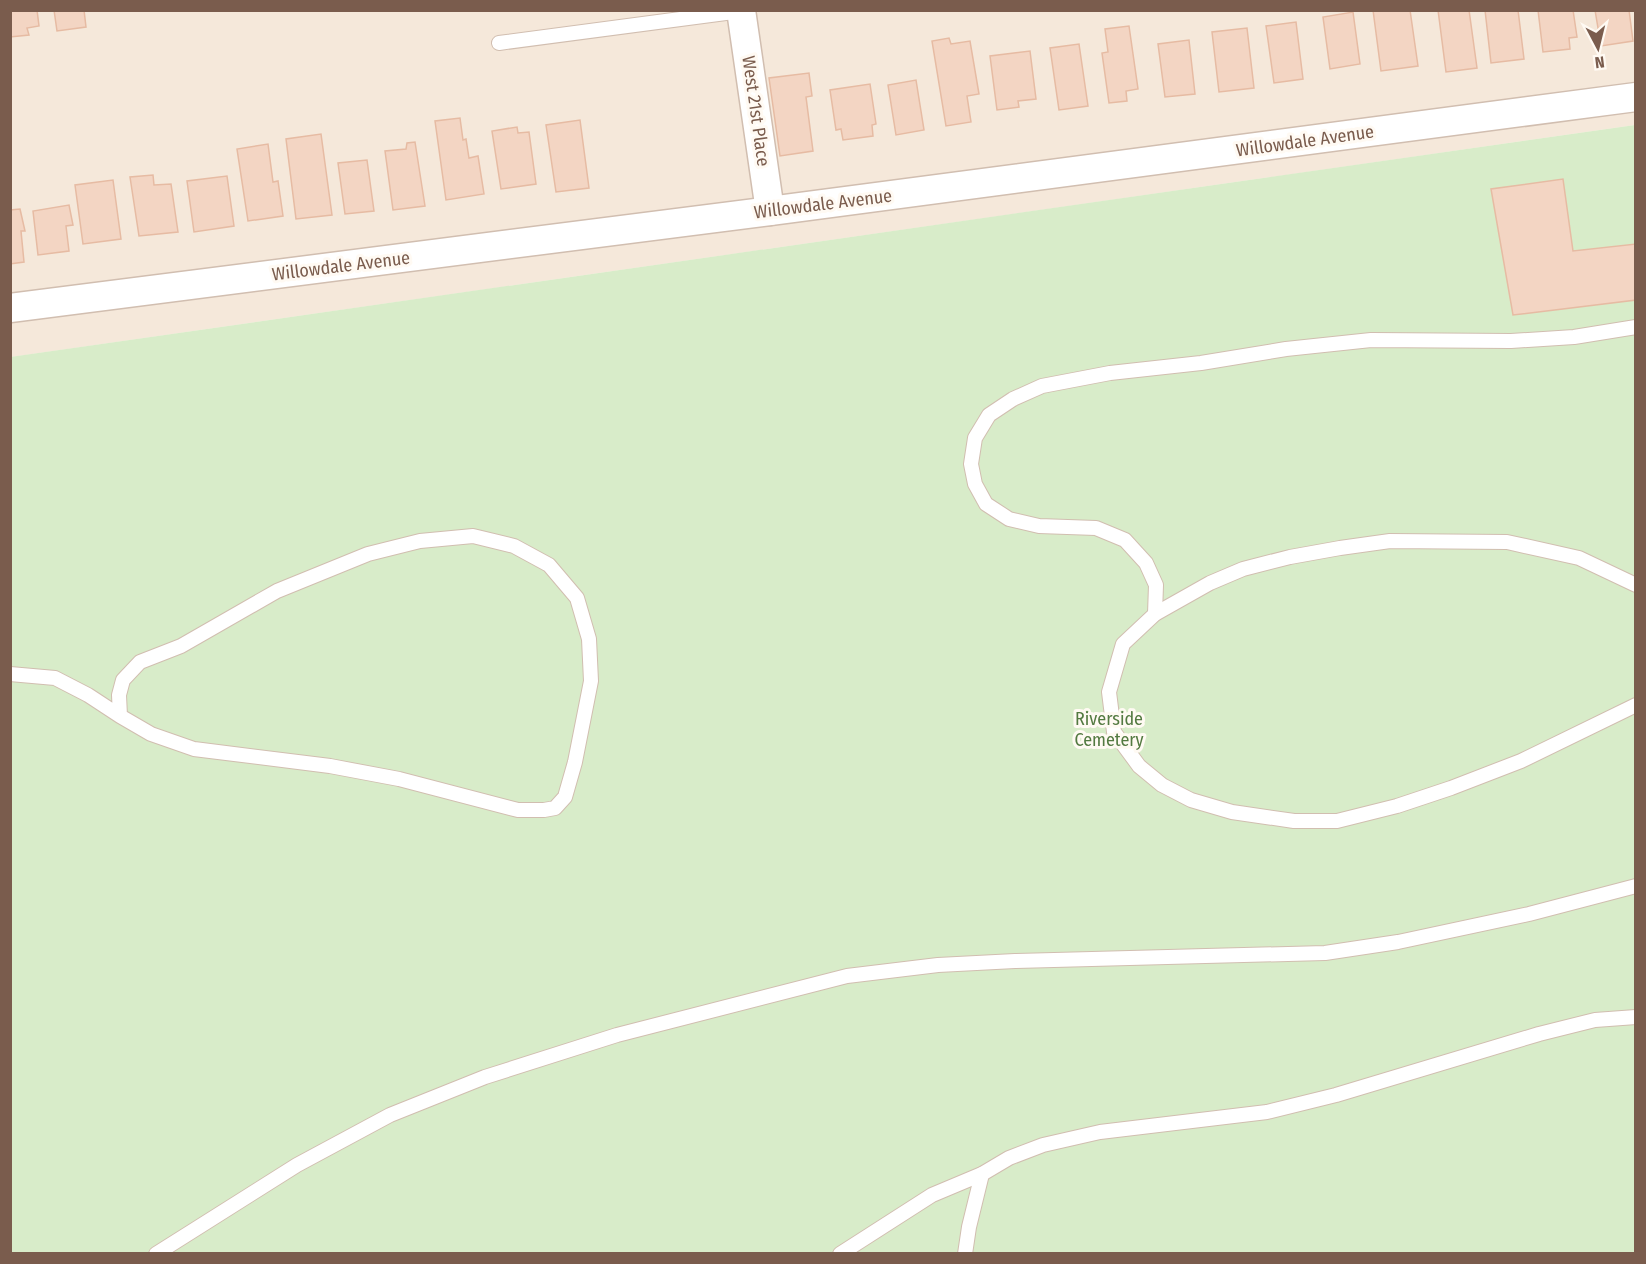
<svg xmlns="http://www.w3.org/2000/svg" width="1646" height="1264" font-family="'Fira Sans Condensed',sans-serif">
<rect width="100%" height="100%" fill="#fdf6ec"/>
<polygon fill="#f5e8da" points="10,11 1635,11 1635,125 11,357"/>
<polygon fill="#d8ecc9" points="1635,125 1635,1253 11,1253 10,357"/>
<g fill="#f3d5c3" stroke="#e6bba3" stroke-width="1.5">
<polygon points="10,10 37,10 39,26 27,28 29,35 10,37"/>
<polygon points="54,10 84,10 86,27 57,31"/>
<polygon points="1373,10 1410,10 1418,66 1381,71"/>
<polygon points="1438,10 1469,10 1477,68 1446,72"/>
<polygon points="1485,10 1518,10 1524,59 1491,63"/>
<polygon points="1538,10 1573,10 1577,37 1569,38 1570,49 1543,52"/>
<polygon points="1595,10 1629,10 1633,41 1601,46"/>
<polygon points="1353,12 1360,64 1330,69 1323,17"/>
<polygon points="1296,22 1303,79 1274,83 1266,26"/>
<polygon points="1129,26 1138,89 1126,91 1127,101 1109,103 1102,53 1108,52 1105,29"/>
<polygon points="1247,28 1254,88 1219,92 1212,32"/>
<polygon points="949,38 951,44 970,41 979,94 967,96 971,122 946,126 932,41"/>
<polygon points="1189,40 1195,94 1165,97 1158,44"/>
<polygon points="1079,44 1088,106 1059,110 1050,48"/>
<polygon points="1030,51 1036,99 1018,101 1019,107 997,110 990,56"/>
<polygon points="809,73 812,96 806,97 813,151 780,156 769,78"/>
<polygon points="916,80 924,130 896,135 888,85"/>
<polygon points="870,84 876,124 872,125 873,136 843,140 841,129 836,130 830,90"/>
<polygon points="460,118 463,140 466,139 469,158 478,156 484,194 446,200 435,121"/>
<polygon points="580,120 589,188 556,192 546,125"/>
<polygon points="517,127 518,133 529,132 536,184 501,189 492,131"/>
<polygon points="321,134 332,215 296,219 286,139"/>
<polygon points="415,142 425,206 393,210 385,151 406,149 407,143"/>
<polygon points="268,144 273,182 278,181 283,216 248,221 237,149"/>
<polygon points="367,160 374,211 345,214 338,163"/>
<polygon points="153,175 154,185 171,184 178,232 139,236 130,177"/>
<polygon points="227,176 234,226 194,232 187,181"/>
<polygon points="1563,179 1573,251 1636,244 1636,300 1513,315 1491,189"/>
<polygon points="113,180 121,239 83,244 75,185"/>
<polygon points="69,205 73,225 66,226 69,251 38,255 33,211"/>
<polygon points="20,209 25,231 21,231 24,262 10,264 10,210"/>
</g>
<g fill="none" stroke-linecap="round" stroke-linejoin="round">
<g stroke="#d1beb0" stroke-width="16">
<g id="lane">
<polyline points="499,43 741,11"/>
<polyline points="1636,585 1579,558 1507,542 1390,541 1340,548 1290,557 1243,569 1210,583 1155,614 1123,644 1109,692 1114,732 1139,766 1162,785 1191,800 1232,812 1294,821 1337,821 1397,806 1451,788 1521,761 1636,705"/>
<polyline points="1155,614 1156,585 1146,563 1125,540 1096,528 1039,526 1009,519 986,504 975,484 971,464 975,438 989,415 1013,399 1042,386 1110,373 1201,363 1286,349 1371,340 1511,341 1574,337 1636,327"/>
<polyline points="10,674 55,678 88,695 120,716 151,734 194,749 330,766 399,779 518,810 544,810 555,808 565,797 575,762 591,681 589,639 577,598 549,565 514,546 473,536 420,541 368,554 277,591 181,646 140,662 123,680 119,695 120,716"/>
<polyline points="156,1254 297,1165 390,1115 485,1077 617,1035 847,976 938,965 1015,961 1325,953 1398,942 1529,914 1636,886"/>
<polyline points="840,1254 932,1195 982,1174 1009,1158 1043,1145 1100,1132 1267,1112 1336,1095 1539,1034 1595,1020 1636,1017"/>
<polyline points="965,1254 969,1227 982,1174"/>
</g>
</g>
<g stroke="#d1beb0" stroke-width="31">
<g id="street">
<polyline points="741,10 770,211"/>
<polyline points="10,308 770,211 1636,97"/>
</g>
</g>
<use href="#lane" stroke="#fff" stroke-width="14"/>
<use href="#street" stroke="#fff" stroke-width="28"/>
</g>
<g text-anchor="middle" stroke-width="6" stroke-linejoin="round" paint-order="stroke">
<g font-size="18" fill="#7a5c4d" stroke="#fffaf3">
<text transform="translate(756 111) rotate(82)" y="6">West 21st Place</text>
<text transform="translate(1305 141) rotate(-8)" y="6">Willowdale Avenue</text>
<text transform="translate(823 204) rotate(-7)" y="6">Willowdale Avenue</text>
<text transform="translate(341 266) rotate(-7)" y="6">Willowdale Avenue</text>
</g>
<g font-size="18" fill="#537a41" stroke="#fffaf3">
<text x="1109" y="725">Riverside<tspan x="1109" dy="21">Cemetery</tspan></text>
</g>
</g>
<rect width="1646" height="1264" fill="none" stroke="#7a5c4d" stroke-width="24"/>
<g transform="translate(1598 48) rotate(173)" stroke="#fffaf3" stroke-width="4.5" paint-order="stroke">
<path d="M0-4.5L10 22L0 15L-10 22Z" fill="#7a5c4d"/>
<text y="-9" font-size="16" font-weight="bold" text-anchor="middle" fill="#7a5c4d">N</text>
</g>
</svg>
